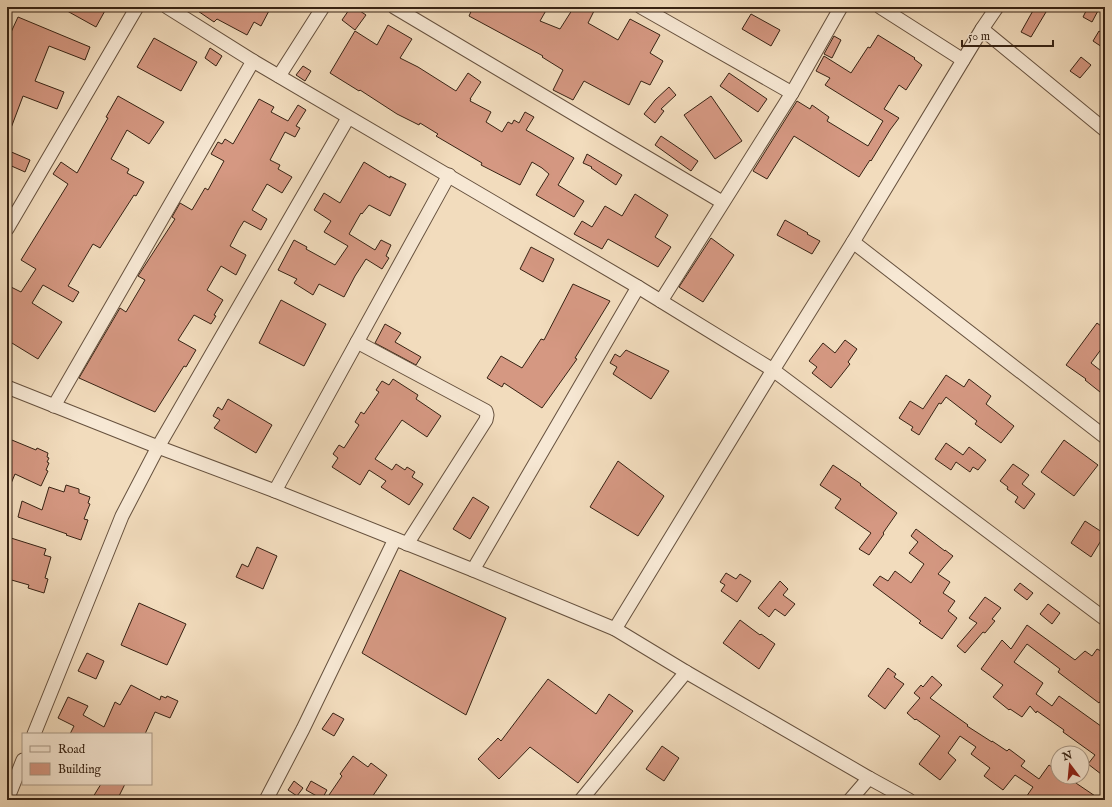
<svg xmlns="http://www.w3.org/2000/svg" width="1112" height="807" font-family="'IM FELL English',serif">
<rect width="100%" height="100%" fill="#f2dcbd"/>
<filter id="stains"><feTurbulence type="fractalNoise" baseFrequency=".005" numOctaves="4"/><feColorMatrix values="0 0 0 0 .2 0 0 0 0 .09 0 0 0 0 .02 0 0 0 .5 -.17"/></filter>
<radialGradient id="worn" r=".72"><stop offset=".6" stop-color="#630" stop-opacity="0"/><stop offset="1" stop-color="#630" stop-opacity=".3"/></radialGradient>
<g fill="#d59882" stroke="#372314">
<polygon points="60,7 107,7 96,27"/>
<polygon points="192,7 271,7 261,26 254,22 247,35 217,19 214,22"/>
<polygon points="351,7 354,7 366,15 355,30 342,20"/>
<polygon points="473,7 548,7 540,21 560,29 574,7 596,7 588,23 618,40 630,19 660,35 650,53 663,61 650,85 641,81 629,105 584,81 573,100 553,90 563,70 542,57 543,56 469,16"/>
<polygon points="1035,7 1049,7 1031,37 1021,32"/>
<polygon points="1088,7 1100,7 1092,22 1083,17"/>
<polygon points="751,14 780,30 771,46 742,29"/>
<polygon points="18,17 90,47 85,60 49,46 35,81 64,92 57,109 23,96 8,136 7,136 7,41"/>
<polygon points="388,25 412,39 400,58 418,67 456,91 468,73 481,82 470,99 471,99 470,101 491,112 486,122 502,132 508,122 512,124 514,120 519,123 525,112 534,117 526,130 574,158 558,185 584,201 574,217 536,195 549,174 542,168 532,162 520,185 481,165 482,163 436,136 438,134 420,123 419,125 397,114 360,90 359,91 330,73 355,31 377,45"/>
<polygon points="1099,31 1105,35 1105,49 1093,41"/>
<polygon points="878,35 915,58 914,59 922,65 906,90 899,85 884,109 899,118 890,130 871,161 870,160 859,177 794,136 767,179 753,171 797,101 810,109 812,105 829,117 827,121 868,146 883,121 825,85 830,78 816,71 824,56 851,73 868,47 870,48"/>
<polygon points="834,36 841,40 832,58 824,54"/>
<polygon points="154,38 197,62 181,91 137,67"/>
<polygon points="210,48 222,56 216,66 205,58"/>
<polygon points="1081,57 1091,65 1080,78 1070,71"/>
<polygon points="303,66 311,71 305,81 296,75"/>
<polygon points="729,73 767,99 758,112 720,86"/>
<polygon points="669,87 676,95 661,109 664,111 655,123 644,114 655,100"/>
<polygon points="118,96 164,122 149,144 127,130 111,159 129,169 127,173 144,182 136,196 134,195 100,248 93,244 68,286 79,292 73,302 43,285 32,303 62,322 38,359 7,340 7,285 21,292 36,269 21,260 68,184 53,174 61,162 77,173 108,118 106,117"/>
<polygon points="711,96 742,141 715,159 684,115"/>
<polygon points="259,99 274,107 271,112 288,121 298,105 306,110 296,126 300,128 295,137 285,132 270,160 280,165 278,169 292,177 282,193 267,184 252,210 267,219 261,230 244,221 239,229 230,246 246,255 236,275 221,266 207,290 223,300 214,315 216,316 211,324 194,315 178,340 196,350 186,367 184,366 155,412 79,378 120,308 126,312 145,280 138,276 175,219 172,217 180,203 192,210 205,188 208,190 224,161 211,154 218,142 222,144 225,139 233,144"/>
<polygon points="661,136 698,161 691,171 655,145"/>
<polygon points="9,151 30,160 25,172 7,164 7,156"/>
<polygon points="587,154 622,175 616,185 591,168 592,167 583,163"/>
<polygon points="364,162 390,178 390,176 406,184 390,216 369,205 362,214 361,213 349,234 375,250 381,240 391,245 386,256 389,258 382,269 366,259 355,276 344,297 319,284 313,295 294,283 297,279 278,270 294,240 307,247 306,249 335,265 348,246 324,232 331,221 314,210 324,193 340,203"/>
<polygon points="635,194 668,215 655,237 671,247 658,267 608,239 602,249 574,234 582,221 592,227 605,206 622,216"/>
<polygon points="785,220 808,233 807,234 820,241 812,254 777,235"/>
<polygon points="711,238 734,255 703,302 679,287"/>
<polygon points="531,247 554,259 543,282 520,269"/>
<polygon points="573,284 610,301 575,358 577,359 542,408 504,383 502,387 487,378 501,356 522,368 541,339 544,340"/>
<polygon points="281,300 326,324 304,366 259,343"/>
<polygon points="1097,323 1105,329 1105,344 1091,363 1105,374 1105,396 1085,380 1086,379 1066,365"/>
<polygon points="385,324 401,333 395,342 421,357 416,365 375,343"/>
<polygon points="845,340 857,349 848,362 850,364 831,388 812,373 817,367 809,361 823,343 835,353"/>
<polygon points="626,350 669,371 651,399 613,374 617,367 610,363 615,354 620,357"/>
<polygon points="946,375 964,387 969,379 991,396 986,404 1014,426 1001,443 975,424 977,421 946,397 941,404 939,403 919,435 911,430 913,427 899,418 910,401 923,409"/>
<polygon points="393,379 418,395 416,399 441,416 427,437 402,420 375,459 392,470 396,464 405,470 407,467 415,472 412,477 423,484 409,505 381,487 386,481 369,470 360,485 332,467 338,458 333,454 339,445 344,448 359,425 355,422 361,412 364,414 379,392 376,390 382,381 389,385"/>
<polygon points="228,399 272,425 256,453 214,428 220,420 213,416 218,407 222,410"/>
<polygon points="7,438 36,450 37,448 48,453 47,457 49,458 47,462 49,463 46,470 48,471 41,486 15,474 7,493 7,464 11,455 7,453"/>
<polygon points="1064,440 1098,465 1074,496 1041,472"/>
<polygon points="946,443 963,455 969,447 986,460 978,470 973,467 970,472 956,462 951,470 935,459"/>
<polygon points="618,461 664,496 638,536 590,507"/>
<polygon points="1013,464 1029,475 1022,484 1035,494 1024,509 1015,502 1018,497 1007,489 1008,487 1000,481"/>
<polygon points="833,465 861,484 860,485 897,513 883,533 884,534 869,555 859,549 871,533 835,508 841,499 820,485"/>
<polygon points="66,485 79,489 79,493 90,497 88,503 90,504 84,519 88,520 81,540 66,535 67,534 18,517 22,501 42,510 49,487 64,492"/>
<polygon points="473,497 489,507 470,539 453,529"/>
<polygon points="1085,521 1105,534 1091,557 1071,543"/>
<polygon points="916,529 945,551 945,550 953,556 938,574 950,582 943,593 955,601 948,611 957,618 942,639 919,623 921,621 873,585 880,576 888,581 895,571 911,583 924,564 909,553 918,542 911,536"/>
<polygon points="11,538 46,549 44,555 51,557 45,578 48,579 44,593 28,588 29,585 8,579 11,568 7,567 10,557 7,556 7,552"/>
<polygon points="257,547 277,556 263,589 236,577 242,564 248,567"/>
<polygon points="400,570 506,618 466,715 362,653"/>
<polygon points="726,573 736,579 740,574 751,581 737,602 721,591 725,585 720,582"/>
<polygon points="780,581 788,589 783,595 795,604 785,616 775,609 769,617 758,608"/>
<polygon points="1020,583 1033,593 1027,600 1014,590"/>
<polygon points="985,597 1001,608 992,619 995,621 985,633 983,632 965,653 957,646 977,623 969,618"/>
<polygon points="139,603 186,624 167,665 121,645"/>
<polygon points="1048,604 1060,613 1052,624 1040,614"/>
<polygon points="740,620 760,635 761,634 775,644 759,669 723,643"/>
<polygon points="1027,625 1075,660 1085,651 1092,656 1097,649 1105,653 1105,696 1099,703 1058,672 1060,669 1027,644 1014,662 1043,683 1036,694 1052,706 1059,696 1105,729 1105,768 1101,774 1088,764 1095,755 1063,732 1064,730 1037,711 1036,713 1030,706 1022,717 1010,709 1009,710 993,697 1003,685 981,669 1002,640 1011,649"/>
<polygon points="87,653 104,661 96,679 78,671"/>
<polygon points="888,668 896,674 894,677 904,684 885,709 868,696"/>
<polygon points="932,676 942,685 930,698 968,725 967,726 992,742 992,741 1007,751 1009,749 1025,761 1021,766 1039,779 1049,765 1058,771 1058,777 1067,777 1101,800 1024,800 1033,787 1015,775 1003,790 984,776 990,768 971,754 976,747 960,736 948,753 956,760 940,780 919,764 940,736 916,719 915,720 907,713 920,698 914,693 921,685 923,687"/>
<polygon points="548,679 596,714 609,694 633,711 578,783 530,747 499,779 478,759 498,738 501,741"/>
<polygon points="131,685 160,700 161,696 166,698 167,696 178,701 170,718 155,712 145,734 70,734 74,726 58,718 68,697 88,706 83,715 104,727 115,702 120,705"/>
<polygon points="333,713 344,719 334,736 322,729"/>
<polygon points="662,746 679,758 664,781 646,769"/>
<polygon points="353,756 368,767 371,763 387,775 370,800 335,800 329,795 342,776 340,774"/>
<polygon points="294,781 303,788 297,796 288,790"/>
<polygon points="311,781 327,790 322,799 306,790"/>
<polygon points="101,784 125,784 117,800 98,800 93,797"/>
</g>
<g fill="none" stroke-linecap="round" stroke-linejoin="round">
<g stroke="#66513e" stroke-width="15">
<g id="street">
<polyline points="167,7 253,61 638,287 773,370 1105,619"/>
<polyline points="394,7 722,202"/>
<polyline points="641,7 792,93"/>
<polyline points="880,7 963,60"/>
<polyline points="982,29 1105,130"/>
<polyline points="279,76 323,7"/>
<polyline points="7,229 137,7"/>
<polyline points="853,242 1105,437"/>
<polyline points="661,301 792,93 841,7"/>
<polyline points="357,342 486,411 487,415 486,420 407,544"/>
<polyline points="7,387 158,447 275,491 473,570 615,629 686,672 869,778 909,800"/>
<polyline points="54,406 253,61"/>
<polyline points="275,491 449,175"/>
<polyline points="473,570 638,287"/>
<polyline points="615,629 773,370 853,242 982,29 997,7"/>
<polyline points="34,734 122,516 158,447 348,118"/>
<polyline points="7,800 23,760"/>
<polyline points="266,800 303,729 395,539"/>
<polyline points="581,800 686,672"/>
<polyline points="850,800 869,778"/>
</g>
</g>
<use href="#street" stroke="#f7e8d4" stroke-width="13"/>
</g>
<rect width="1112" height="807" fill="none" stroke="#f2dcbd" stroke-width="24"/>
<rect x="8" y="8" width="1096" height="791" fill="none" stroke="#372314" stroke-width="2"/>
<rect x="12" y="12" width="1088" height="783" fill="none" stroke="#372314"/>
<rect x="22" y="733" width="130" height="52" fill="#f7e8d4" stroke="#aa9987"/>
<rect x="30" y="746" width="20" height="6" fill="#f7e8d4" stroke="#aa9987"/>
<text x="58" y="753" font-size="12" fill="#372314">Road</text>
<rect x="30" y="763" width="20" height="12" fill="#d59882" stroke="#aa9987"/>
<text x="58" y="773" font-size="12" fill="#372314">Building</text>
<g transform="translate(1070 765) rotate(344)"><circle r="19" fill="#f7e8d4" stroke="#aa9987"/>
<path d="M0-3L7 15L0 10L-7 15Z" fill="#8f2418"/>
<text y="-6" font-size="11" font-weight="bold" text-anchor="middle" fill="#372314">N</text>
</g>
<path d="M962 40v6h91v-6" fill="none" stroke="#372314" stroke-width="2"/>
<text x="968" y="40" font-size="12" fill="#372314" stroke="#f7e8d4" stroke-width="3" paint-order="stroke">50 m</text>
<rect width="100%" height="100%" filter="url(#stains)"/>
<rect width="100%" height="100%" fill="url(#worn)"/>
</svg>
